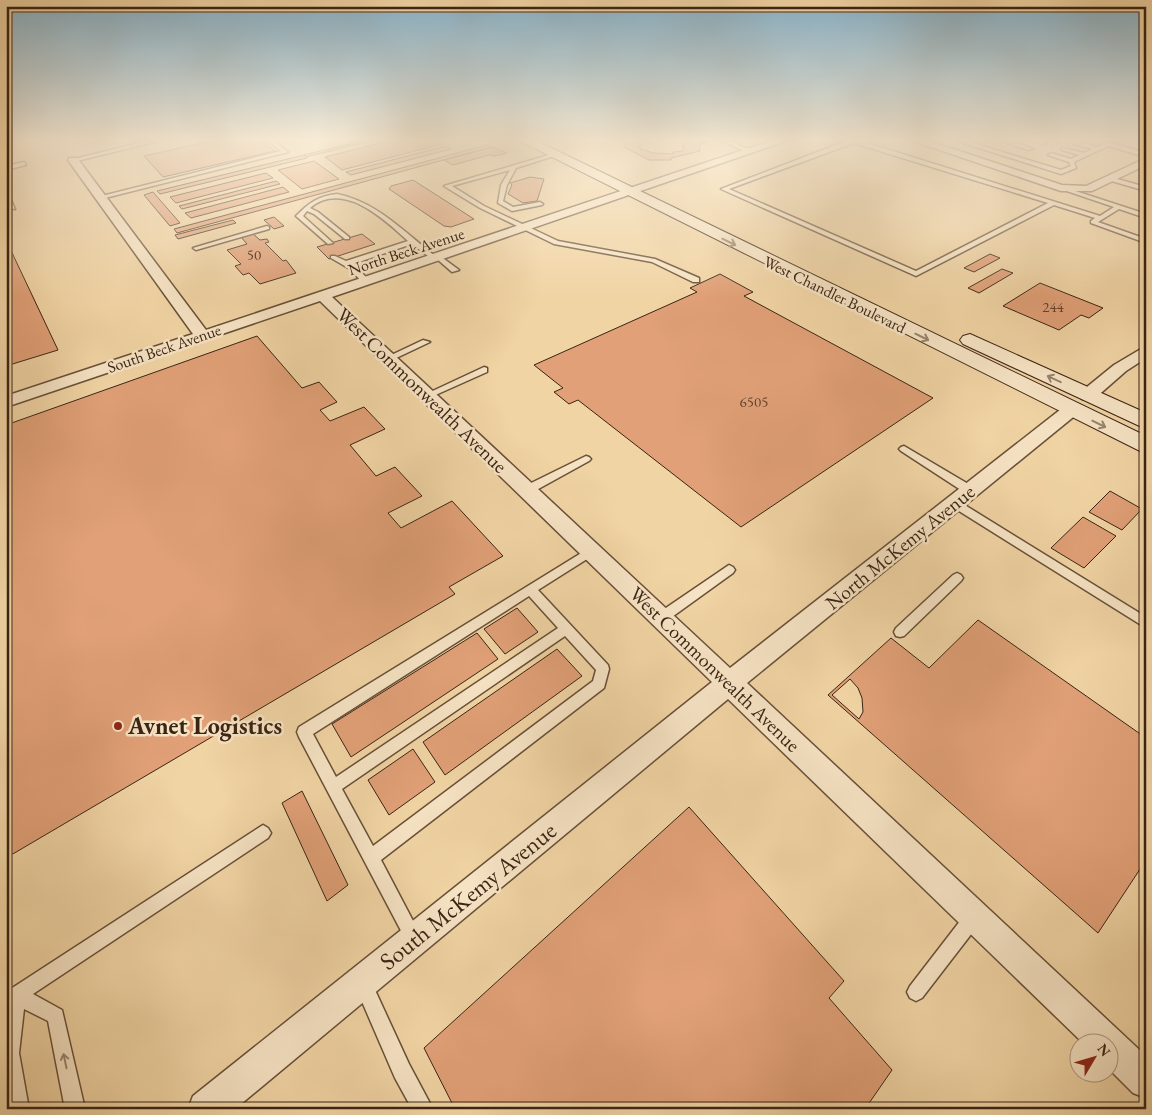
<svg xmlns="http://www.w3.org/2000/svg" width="1152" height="1115" font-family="'EB Garamond',serif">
<rect width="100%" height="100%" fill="#f1d4a4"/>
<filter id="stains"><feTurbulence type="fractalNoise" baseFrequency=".004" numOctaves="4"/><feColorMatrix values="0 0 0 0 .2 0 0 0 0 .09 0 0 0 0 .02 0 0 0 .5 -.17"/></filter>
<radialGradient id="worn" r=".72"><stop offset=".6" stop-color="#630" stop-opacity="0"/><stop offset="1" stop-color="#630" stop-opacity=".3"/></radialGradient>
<g fill="#e1a077" stroke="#3a2414" fill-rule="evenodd">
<polygon points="216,140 261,140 275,151 163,177 144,156"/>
<polygon points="366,140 374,140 306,157 304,155"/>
<polygon points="393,140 436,140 442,144 342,170 325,157"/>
<polygon points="624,140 640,141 640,149 653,153 673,154 673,152 683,151 683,143 690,140 707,142 700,144 700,151 671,158 671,160 649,160 624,147"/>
<polygon points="487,145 491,147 177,233 174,229"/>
<polygon points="446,146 451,149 351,175 346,172"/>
<polygon points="493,147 507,153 495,156 489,155 453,165 444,160"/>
<polygon points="304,155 307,158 160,194 157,191"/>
<polygon points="314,161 339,179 302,189 278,170"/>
<polygon points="266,173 273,178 176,203 170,197"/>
<polygon points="530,177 544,179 537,201 523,203 508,194 512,185 510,183"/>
<polygon points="413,180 474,219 451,227 444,226 389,189 391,186"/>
<polygon points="276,181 280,184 182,209 179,206"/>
<polygon points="283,187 289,192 191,218 185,213"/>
<polygon points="153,192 180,223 170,226 144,195"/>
<polygon points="274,217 284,226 274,229 264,220"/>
<polygon points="233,220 236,223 178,239 175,235"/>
<polygon points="253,234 260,240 267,239 269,242 265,243 283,261 286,260 296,273 260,284 249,273 243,275 235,266 241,264 227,250 247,244 241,237"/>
<polygon points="362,234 375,244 329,259 317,247"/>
<polygon points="6,240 58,350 6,366"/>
<polygon points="990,254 1000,258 974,272 964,268"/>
<polygon points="1002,269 1013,273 979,293 968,288"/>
<polygon points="720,274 753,292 744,296 933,398 741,527 578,400 569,404 554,392 563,388 534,365 697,292 690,288"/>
<polygon points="1040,283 1103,308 1089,318 1081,315 1059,330 1003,306"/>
<polygon points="257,336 302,388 319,382 337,402 320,410 330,421 364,407 385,429 350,445 376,476 395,467 422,496 388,513 401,528 452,501 503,556 449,587 455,594 6,858 6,582 11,580 6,567 6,425"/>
<polygon points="1110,491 1142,509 1122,530 1089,512"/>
<polygon points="1083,517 1116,536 1084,568 1051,548"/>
<polygon points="517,608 538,632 505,654 484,629"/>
<path d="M978,620L1146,738V860L1098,933L828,695L891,638L929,668ZM850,679L858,688L862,698L863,712L859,719L832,695Z"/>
<polygon points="477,633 498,659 351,757 332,724"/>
<polygon points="557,649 582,676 445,775 423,742"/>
<polygon points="413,749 435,782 389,815 368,780"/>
<polygon points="302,791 348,885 327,901 282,803"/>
<polygon points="689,807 844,981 829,998 892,1070 865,1109 455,1109 424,1048"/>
</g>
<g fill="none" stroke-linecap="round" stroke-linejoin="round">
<g stroke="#685038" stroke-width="3">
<g id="service">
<polygon points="151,140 162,140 73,162 70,160"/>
<polygon points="267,140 273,140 288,152 101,199 98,197 281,151"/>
<polygon points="720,140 728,140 754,152 749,153"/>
<path d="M849,140H858L1100,216L1114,207L1058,188L1063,187L1146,214V218L1119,209L1098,222L1146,239V243L1091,223V221L1095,218L1054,205L916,276L721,189ZM854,143L1048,203L916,271L729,189Z"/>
<polygon points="954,140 963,140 1061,170 1071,166 1069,162 1048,155 1051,153 1071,159 1079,155 1062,150 1062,148 1084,153 1092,149 1074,144 1076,141 1097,147 1108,142 1146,153 1146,157 1108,146 1074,162 1076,168 1061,174"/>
<polygon points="999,140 1008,140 1033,149 1028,150"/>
<polygon points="1032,140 1041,140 1047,143 1044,145"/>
<polygon points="552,154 557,155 516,168 507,185 503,201 513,207 540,202 543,204 542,205 512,211 498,203 501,185 510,170 452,186 484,206 558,241 655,259 699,278 699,282 693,282 652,262 554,244 480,208 444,186"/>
<polygon points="24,162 26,165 6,170 6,166"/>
<polygon points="1110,177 1146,187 1146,191 1108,180"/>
<polygon points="6,193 9,195 15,209 10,208 6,201"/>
<path d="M337,194C377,202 404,232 435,256H440L459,270L452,272L437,259H432L412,244L353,264L370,281L363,283L350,269L331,258V256H335L346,261L408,241C384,219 343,180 310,208L318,212L349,237V239H345L314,214L307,211L303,216L333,243L328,244L296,216C309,203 318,196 337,194Z"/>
<polygon points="267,226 269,227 269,229 196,250 193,248"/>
<polygon points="423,340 430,342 392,360 389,361 385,358"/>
<polygon points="484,367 487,368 487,372 431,397 425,397 424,395"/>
<polygon points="904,446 975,488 976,491 975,494 967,494 901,451 899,449 901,447"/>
<polygon points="586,456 589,457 591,459 589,461 531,493 527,494 522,490 523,487"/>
<polygon points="955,499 1146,617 1146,628 951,506 950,503 951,500"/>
<path d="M591,547L595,548L597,551L595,554L538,590L608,665L609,669L604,688L381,860L422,938L420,944L414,946L408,944L299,737L297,732L299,727ZM529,596L558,628L336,777L313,734ZM565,636L596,670L593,681L373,846L342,789Z"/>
<polygon points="729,565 733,567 735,570 733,573 665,622 661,623 657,622 655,618 657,614"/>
<polygon points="957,573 961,575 963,578 961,581 904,636 900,637 896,636 894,632 896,628 953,575"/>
<polygon points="263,825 268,828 271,833 268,838 33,994 62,1010 85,1109 65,1109 48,1021 24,1009 19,1053 29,1109 9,1109 6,1089 6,992"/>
<polygon points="973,910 979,912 981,918 979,924 922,998 916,1001 910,998 907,992 910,986 967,912"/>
<polygon points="363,974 369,977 409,1064 433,1109 412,1109 395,1078 354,983 357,977"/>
</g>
</g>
<g stroke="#685038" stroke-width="3">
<g id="minor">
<polygon points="773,140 789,140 332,297 730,668 1065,406 1077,406 1080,410 1077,414 747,683 1146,1056 1146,1098 1133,1093 1110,1070 1110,1042 1082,1042 728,699 235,1109 188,1109 193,1096 712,682 320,301 6,407 6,396 193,334 68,160 69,158 77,158 206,330"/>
<polygon points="910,140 926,140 1062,185 1086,186 1146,158 1146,165 1092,191 1061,191"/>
<polygon points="1146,346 1146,358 1126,371 1094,399 1082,399 1080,395 1082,391 1114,365"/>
</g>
</g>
<g stroke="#3a2414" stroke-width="2">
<g id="secondary">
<polygon points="518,140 535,140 1146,436 1146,454"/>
<polygon points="970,334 1146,413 1146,429 963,344 960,340 963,336"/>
</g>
</g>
<use href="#service" fill="#f6e3c4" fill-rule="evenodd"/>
<use href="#minor" fill="#f6e3c4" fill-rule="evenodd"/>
<use href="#secondary" fill="#f6e3c4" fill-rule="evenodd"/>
</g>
<defs><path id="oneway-shaft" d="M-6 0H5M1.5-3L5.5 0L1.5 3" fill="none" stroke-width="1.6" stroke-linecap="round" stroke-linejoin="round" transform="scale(1.25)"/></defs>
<g stroke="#98846c">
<use href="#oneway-shaft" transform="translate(729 242) rotate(26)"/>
<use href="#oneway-shaft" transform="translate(922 337) rotate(26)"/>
<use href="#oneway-shaft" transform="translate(1054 379) rotate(-155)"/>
<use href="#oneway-shaft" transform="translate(1099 424) rotate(26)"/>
<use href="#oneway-shaft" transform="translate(65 1061) rotate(-102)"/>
</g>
<linearGradient id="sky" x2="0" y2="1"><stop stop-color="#89b6cf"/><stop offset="0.47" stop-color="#f9ecd6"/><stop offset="1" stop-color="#f9ecd6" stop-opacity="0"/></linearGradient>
<rect width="1152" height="297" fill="url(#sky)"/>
<circle fill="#8f2418" stroke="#f6e3c4" stroke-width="2" cx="118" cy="726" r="5"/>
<g text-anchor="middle" stroke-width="5" stroke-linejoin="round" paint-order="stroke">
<g font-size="15" fill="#64432d">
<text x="254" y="260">50</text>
<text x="1053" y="312">244</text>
<text x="754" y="407">6505</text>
</g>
<g font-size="16" fill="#3a2414" stroke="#f6e3c4">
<text transform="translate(406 251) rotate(-18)" y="6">North Beck Avenue</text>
<text transform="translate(835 294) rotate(26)" y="6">West Chandler Boulevard</text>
<text transform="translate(164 348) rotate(-19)" y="6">South Beck Avenue</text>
</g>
<g font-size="20" fill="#3a2414" stroke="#f6e3c4">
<text transform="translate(422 390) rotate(44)" y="7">West Commonwealth Avenue</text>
<text transform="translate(900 547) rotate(-39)" y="7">North McKemy Avenue</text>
<text transform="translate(715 669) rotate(44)" y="7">West Commonwealth Avenue</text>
</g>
<g font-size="24" font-weight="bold" fill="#3a2414" stroke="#f6e3c4" text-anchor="start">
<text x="128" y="734">Avnet Logistics</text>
</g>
<g font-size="24" fill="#3a2414" stroke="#f6e3c4">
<text transform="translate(468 896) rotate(-39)" y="8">South McKemy Avenue</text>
</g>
</g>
<rect width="1152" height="1115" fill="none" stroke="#f1d4a4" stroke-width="25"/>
<rect x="8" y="8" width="1137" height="1100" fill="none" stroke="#3a2414" stroke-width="2.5"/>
<rect x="12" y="12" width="1127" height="1090" fill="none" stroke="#3a2414"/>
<g transform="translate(1094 1058) rotate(52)"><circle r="24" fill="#f6e3c4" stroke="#ab977e"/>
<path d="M0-4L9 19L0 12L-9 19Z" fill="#8f2418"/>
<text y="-8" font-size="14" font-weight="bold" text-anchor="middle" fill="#3a2414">N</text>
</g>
<rect width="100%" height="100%" filter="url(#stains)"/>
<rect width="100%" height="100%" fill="url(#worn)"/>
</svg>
